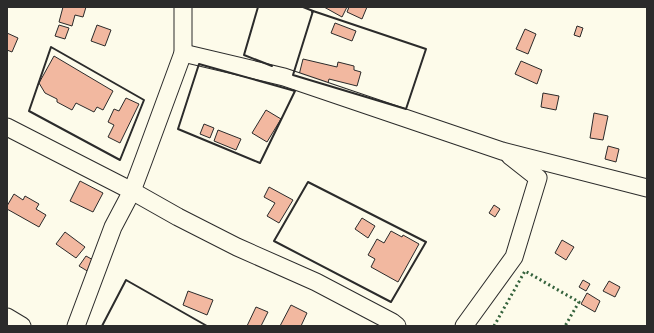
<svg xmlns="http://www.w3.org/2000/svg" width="654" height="333" font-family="'PT Sans',sans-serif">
<rect width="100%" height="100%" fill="#fdfbea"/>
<g fill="#f2b8a0" stroke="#2b2b2b">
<polygon points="63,7 86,7 83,17 75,15 72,26 59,22"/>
<polygon points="324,7 347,7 342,17"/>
<polygon points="349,7 367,7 362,19 347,12"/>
<polygon points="335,23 356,31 352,41 331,33"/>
<polygon points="59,25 69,28 65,39 55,36"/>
<polygon points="97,25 111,30 105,46 91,41"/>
<polygon points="577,26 583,28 580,37 574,35"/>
<polygon points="525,29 536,34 528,54 516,49"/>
<polygon points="7,33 18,38 12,52 7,50"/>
<polygon points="54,56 113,91 103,110 97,107 94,112 76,103 72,110 57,102 57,99 45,93 39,83"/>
<polygon points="303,59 337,67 338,62 354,66 354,70 361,72 357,86 329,79 328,83 299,75"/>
<polygon points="521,61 542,70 537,84 515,74"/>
<polygon points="543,93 559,96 556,110 541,107"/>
<polygon points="126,98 139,104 120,143 108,137 114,125 108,122 114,109 119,111"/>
<polygon points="266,110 281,119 267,142 252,133"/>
<polygon points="594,113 608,116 603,140 590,138"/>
<polygon points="204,124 214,128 210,138 200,134"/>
<polygon points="218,130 241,139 236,150 214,141"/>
<polygon points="608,146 619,149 616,162 605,159"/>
<polygon points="80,181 103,193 93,212 70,201"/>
<polygon points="269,187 293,200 279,223 267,216 275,203 264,197"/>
<polygon points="14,194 23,200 25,196 39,204 36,209 46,215 39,227 7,209 7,206"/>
<polygon points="494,205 500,209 495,217 489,213"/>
<polygon points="362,218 375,226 368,238 355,229"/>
<polygon points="391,231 402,237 403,235 419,244 398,282 371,267 375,259 368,255 377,239 384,243"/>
<polygon points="65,232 85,247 76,258 56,244"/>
<polygon points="562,240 574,247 566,260 555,253"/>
<polygon points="86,256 95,261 89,272 79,266"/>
<polygon points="583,280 590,284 586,291 579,287"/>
<polygon points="609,281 620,287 615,297 603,291"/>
<polygon points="188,291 213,300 207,315 183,305"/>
<polygon points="587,293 600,301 595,312 581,304"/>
<polygon points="291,305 307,313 301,326 280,326"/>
<polygon points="256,307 268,312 261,326 247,326"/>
</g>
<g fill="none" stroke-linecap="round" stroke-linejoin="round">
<g stroke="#2b2b2b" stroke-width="19">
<g id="street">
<polyline points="183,53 284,77 502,151 647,188"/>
<polyline points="7,127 132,191 178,217 237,247 316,282 392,322 397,326"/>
<polyline points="7,317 22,326"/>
<polyline points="76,326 113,227 132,191 144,159 183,53 183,7"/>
<polyline points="464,326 514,257 538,178 510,156"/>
</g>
</g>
<use href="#street" stroke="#fdfbea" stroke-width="17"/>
<polyline stroke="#34623c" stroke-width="3" stroke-dasharray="2 3" stroke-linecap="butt" points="494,326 525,271 579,302 565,326"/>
<g stroke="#2b2b2b" stroke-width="2">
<polyline points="258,7 244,55 272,66"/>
<polyline points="303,7 313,11 312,12"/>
<polygon points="313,11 426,49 406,109 293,75"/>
<polygon points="51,47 144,100 120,160 29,111"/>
<polygon points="199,64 295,91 260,163 178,129"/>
<polygon points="308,182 426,242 391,302 274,241"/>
<polyline points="7,212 7,213"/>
<polyline points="102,326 126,280 207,326"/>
</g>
</g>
<rect width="654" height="333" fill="none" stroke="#2b2b2b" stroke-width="16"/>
</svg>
